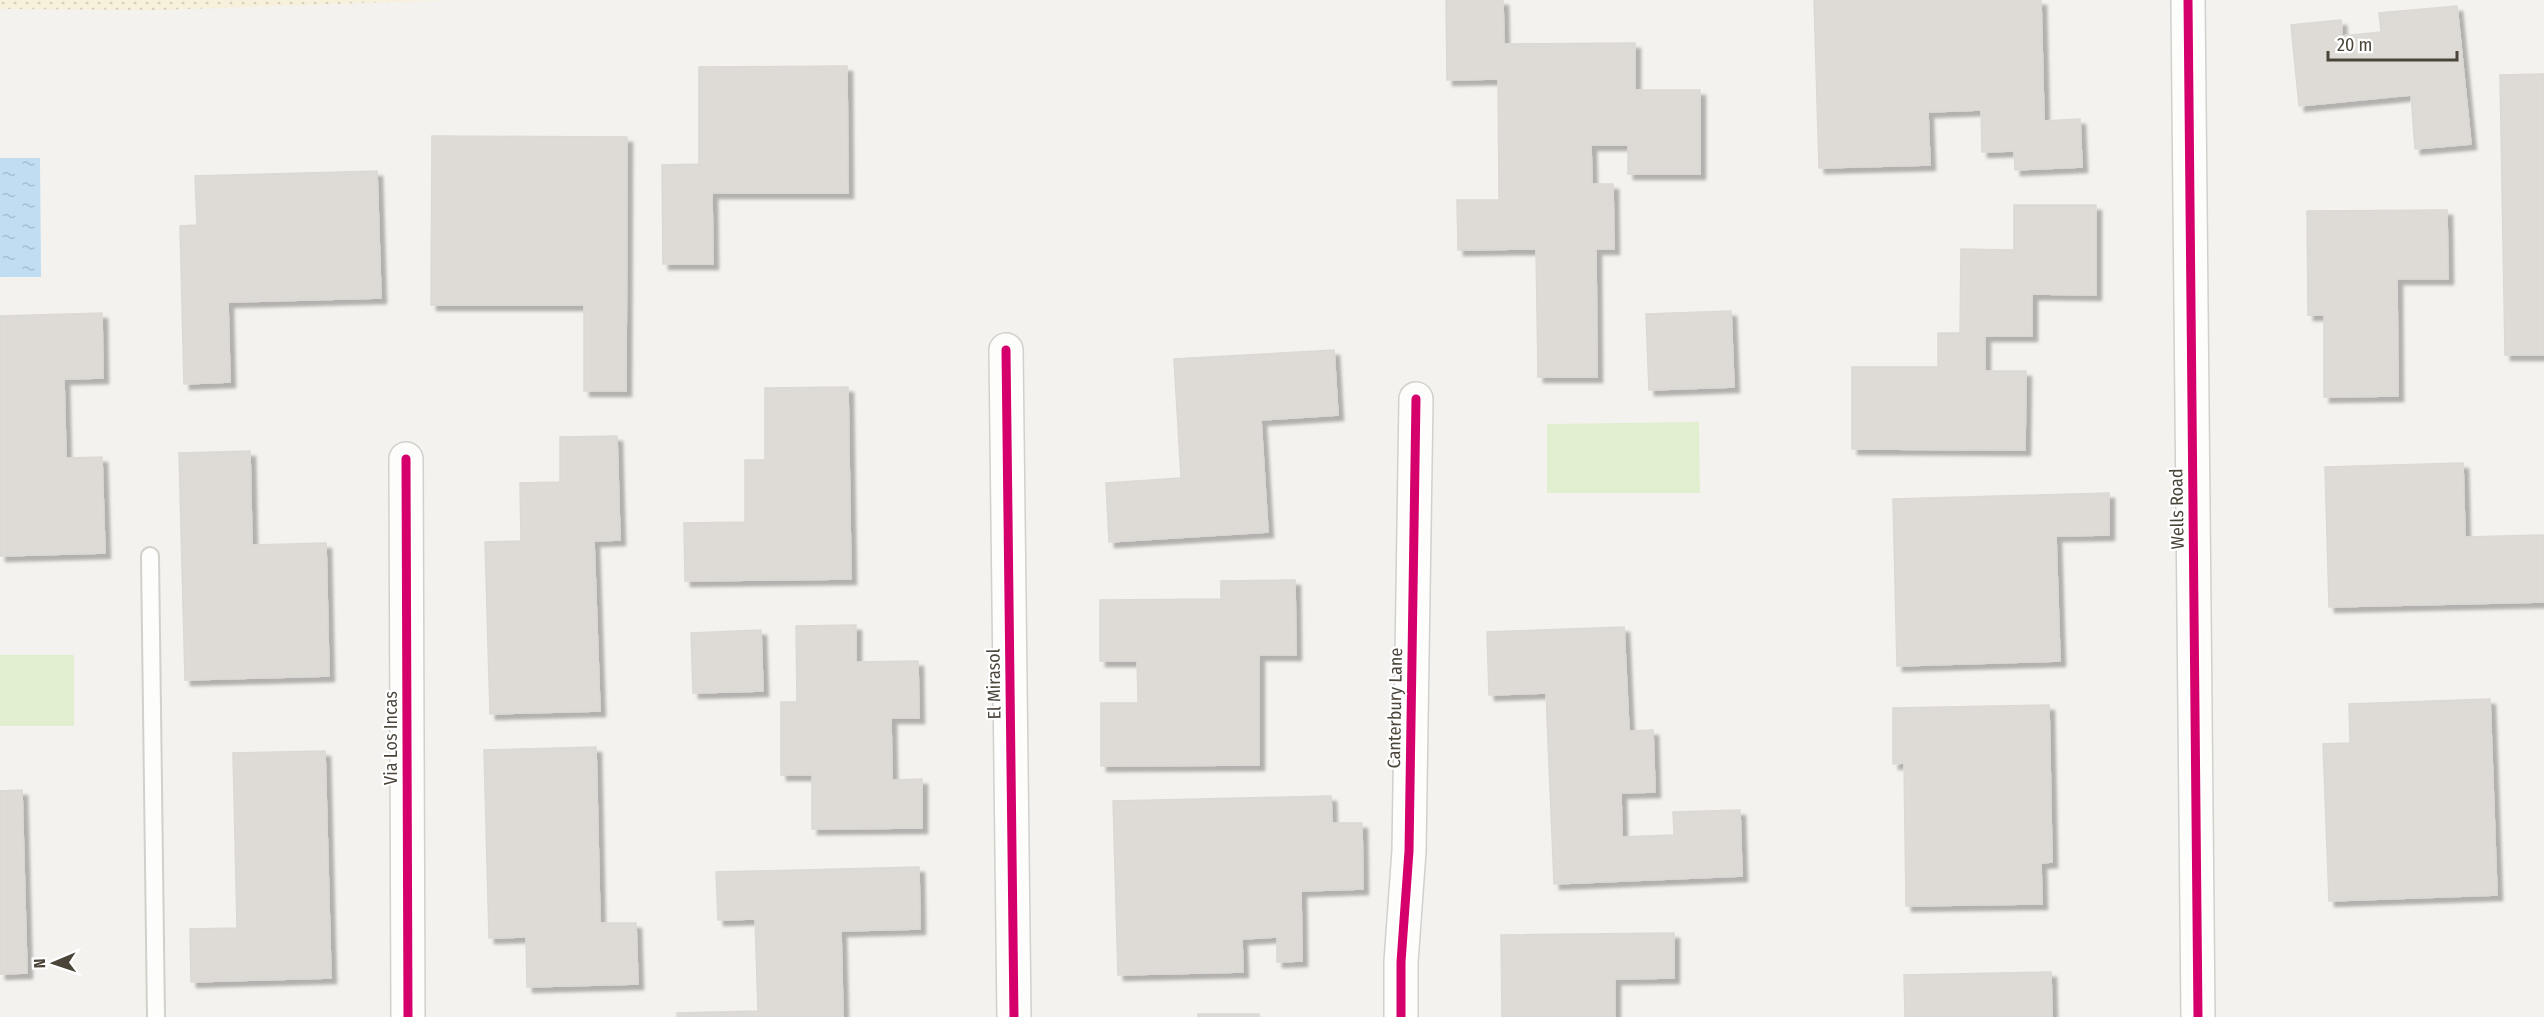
<svg xmlns="http://www.w3.org/2000/svg" width="2544" height="1017" font-family="'Fira Sans Condensed',sans-serif">
<defs>
<pattern id="sand-dots" width="8" height="8" patternUnits="userSpaceOnUse" patternTransform="scale(1.5)"><rect width="8" height="8" fill="#f7f0da"/><path d="M2 2h.1M6 6h.1" fill="none" stroke="#d5cfbc" stroke-width="1.8" stroke-linecap="round"/></pattern>
<pattern id="water-ripples" width="26" height="14" patternUnits="userSpaceOnUse" patternTransform="scale(1.5)"><rect width="26" height="14" fill="#c0ddf1"/><path d="M2 4q2-2 4 0t4 0M15 11q2-2 4 0t4 0" fill="none" stroke="#a6bfcf"/></pattern>
<filter id="shadow"><feDropShadow dx="5.5" dy="5.5" stdDeviation="1.5" flood-color="#0004"/></filter>
</defs>
<rect width="100%" height="100%" fill="#f4f2ee"/>
<g fill="#e1eecf">
<polygon points="1699,422 1700,493 1547,493 1547,424"/>
<rect x="0" y="655" width="74" height="71"/>
</g>
<polygon fill="url(#sand-dots)" points="0,0 450,0 158,10 0,9"/>
<polygon fill="url(#water-ripples)" points="0,158 40,158 41,277 0,277"/>
<g fill="#dedbd6" stroke="#dcd9d4" stroke-width="1.5" filter="url(#shadow)">
<polygon points="1446,0 1503,0 1504,44 1635,43 1635,90 1700,90 1700,174 1628,174 1628,145 1591,145 1592,184 1613,184 1614,249 1596,249 1597,377 1538,377 1536,249 1458,250 1457,200 1499,200 1498,79 1447,80"/>
<polygon points="1814,0 2041,0 2044,121 2080,119 2082,167 2015,170 2014,151 1982,152 1981,110 1928,112 1930,165 1819,168"/>
<polygon points="2457,6 2471,144 2415,149 2411,95 2299,106 2291,25 2341,20 2342,36 2381,32 2379,13"/>
<polygon points="847,66 848,193 712,193 713,264 663,264 662,165 699,164 699,67"/>
<polygon points="2544,74 2544,355 2505,355 2500,75"/>
<polygon points="432,136 627,137 626,391 584,391 584,305 431,305"/>
<polygon points="377,171 381,298 228,302 230,382 184,384 180,226 197,225 195,176"/>
<polygon points="2014,205 2096,205 2096,295 2032,294 2032,336 1985,336 1985,371 2026,371 2025,450 1852,449 1852,367 1938,367 1938,333 1960,333 1961,249 2014,250"/>
<polygon points="2447,210 2448,279 2397,279 2398,396 2324,397 2324,315 2308,315 2307,211"/>
<polygon points="1731,311 1734,387 1649,390 1646,314"/>
<polygon points="102,313 103,378 64,379 66,458 102,457 105,553 0,556 0,316"/>
<polygon points="1334,350 1338,415 1261,420 1268,532 1109,542 1106,483 1181,478 1174,359"/>
<polygon points="848,387 851,579 685,581 684,523 745,522 745,460 765,460 765,388"/>
<polygon points="617,436 620,540 594,541 600,711 490,714 485,542 521,541 520,483 560,482 560,437"/>
<polygon points="250,451 252,545 326,543 329,676 185,680 179,453"/>
<polygon points="2463,463 2465,537 2544,535 2544,602 2329,607 2325,467"/>
<polygon points="2109,493 2109,535 2056,536 2060,661 1897,666 1893,499"/>
<polygon points="1295,580 1296,655 1259,655 1259,765 1101,766 1101,703 1138,703 1137,661 1100,661 1100,600 1221,599 1221,581"/>
<polygon points="856,625 856,662 918,661 919,718 891,718 892,780 922,779 922,828 812,829 812,775 781,775 781,702 797,702 796,626"/>
<polygon points="1624,627 1629,731 1653,730 1655,792 1621,793 1622,837 1674,835 1673,812 1740,810 1742,876 1554,884 1546,693 1489,695 1487,632"/>
<polygon points="761,630 763,691 693,693 691,633"/>
<polygon points="2490,699 2497,895 2329,901 2323,744 2350,743 2349,704"/>
<polygon points="2049,705 2052,862 2041,863 2042,904 1906,906 1904,763 1893,764 1893,708"/>
<polygon points="596,747 600,923 636,923 638,984 527,987 526,937 489,938 484,750"/>
<polygon points="325,751 331,978 191,982 190,929 237,928 233,753"/>
<polygon points="22,790 27,973 0,974 0,791"/>
<polygon points="1331,796 1332,823 1362,823 1363,889 1301,891 1302,961 1277,962 1277,937 1242,939 1243,972 1118,975 1113,801"/>
<polygon points="919,867 920,929 841,931 843,1017 677,1017 677,1013 758,1011 755,919 718,920 716,872"/>
<polygon points="1674,933 1674,978 1615,979 1615,1017 1502,1017 1501,935"/>
<polygon points="2051,972 2052,1017 1905,1017 1904,975"/>
<rect x="1198" y="1014" width="61" height="3"/>
</g>
<g fill="none" stroke-linecap="round" stroke-linejoin="round">
<g stroke="#d2d0cb" stroke-width="20">
<polyline id="lane" points="150,556 156,1017"/>
</g>
<g stroke="#d2d0cb" stroke-width="36">
<g id="street">
<polyline points="2188,0 2198,1017"/>
<polyline points="1006,350 1014,1017"/>
<polyline points="406,459 408,1017"/>
<polyline points="1401,1017 1401,962 1409,851 1416,399"/>
</g>
</g>
<use href="#lane" stroke="#fdfdfc" stroke-width="16"/>
<use href="#street" stroke="#fdfdfc" stroke-width="33"/>
<g stroke="#fff" stroke-width="13">
<g id="cycleway">
<polyline points="2188,0 2198,1017"/>
<polyline points="1006,350 1014,1017"/>
<polyline points="406,459 408,1017"/>
<polyline points="1401,1017 1401,962 1409,851 1416,399"/>
</g>
</g>
<use href="#cycleway" stroke="#d6006c" stroke-width="9"/>
</g>
<g text-anchor="middle" stroke-width="4.5" stroke-linejoin="round" paint-order="stroke">
<g font-size="18" fill="#4b4439" stroke="#fff">
<text transform="translate(2177 509) rotate(-91)" y="6">Wells Road</text>
<text transform="translate(994 684) rotate(-91)" y="6">El Mirasol</text>
<text transform="translate(1395 708) rotate(-89)" y="6">Canterbury Lane</text>
<text transform="translate(391 738) rotate(-90)" y="6">Via Los Incas</text>
</g>
</g>
<g transform="translate(54 963) rotate(268)" stroke="#ffffff" stroke-width="4.5" paint-order="stroke">
<path d="M0-4.5L10 22L0 15L-10 22Z" fill="#4b4439"/>
<text y="-9" font-size="16" font-weight="bold" text-anchor="middle" fill="#4b4439">N</text>
</g>
<path d="M2328 51v9h129v-9" fill="none" stroke="#4b4439" stroke-width="3"/>
<text x="2337" y="51" font-size="18" fill="#4b4439" stroke="#ffffff" stroke-width="4.5" paint-order="stroke">20 m</text>
</svg>
